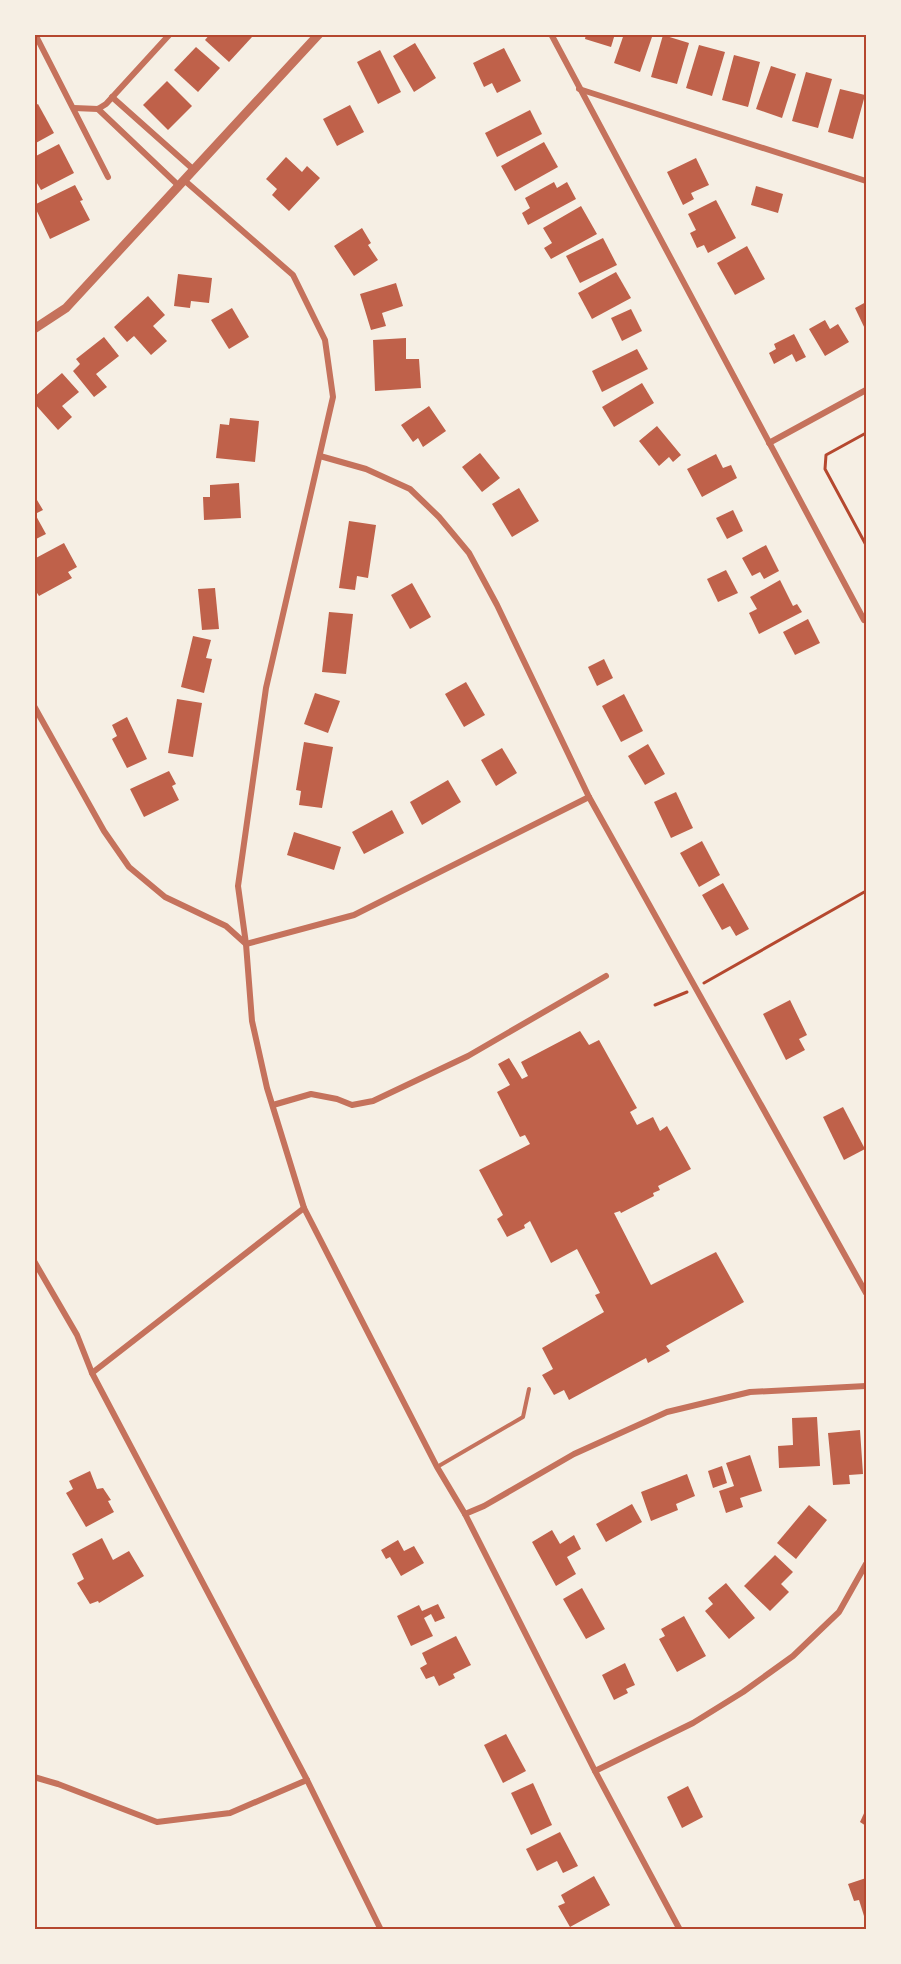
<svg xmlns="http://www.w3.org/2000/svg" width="901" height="1964" font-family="'Varela Round',sans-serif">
<rect width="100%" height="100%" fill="#f6efe4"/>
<g fill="#bf614a">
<polygon points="210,34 249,34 252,37 229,62 205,40"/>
<polygon points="586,34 615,34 611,47 585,39"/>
<polygon points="624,34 653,34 640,72 614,63"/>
<polygon points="663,35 689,43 677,84 651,77"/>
<polygon points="415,43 436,78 414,92 393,56"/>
<polygon points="699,45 725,52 712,96 686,88"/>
<polygon points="196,47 220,68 198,92 174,70"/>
<polygon points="504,48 521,81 497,93 492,83 484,87 473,63"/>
<polygon points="380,50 401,92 378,104 357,62"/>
<polygon points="734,55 760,62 748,107 722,100"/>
<polygon points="771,66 796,74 782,118 756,109"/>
<polygon points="806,72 832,79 818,128 792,121"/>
<polygon points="167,81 192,106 168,130 143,105"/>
<polygon points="840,89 865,95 853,139 828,132"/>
<polygon points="38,104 54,133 34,144 34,106"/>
<polygon points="350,105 364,132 337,146 323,119"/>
<polygon points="530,110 542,134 497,157 485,133"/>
<polygon points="544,142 558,167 515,191 501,166"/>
<polygon points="59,144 74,173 41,190 34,178 34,157"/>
<polygon points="286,157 302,172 307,166 320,178 289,211 272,195 277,189 266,179"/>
<polygon points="696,158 709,185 691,193 694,199 683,205 667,172"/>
<polygon points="554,182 557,188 567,182 576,199 528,225 522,213 530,208 525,198"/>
<polygon points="75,185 83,200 80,201 90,220 50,239 34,205"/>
<polygon points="756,186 783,194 778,213 751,205"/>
<polygon points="716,200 736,238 708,253 704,245 697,248 690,233 696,230 688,214"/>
<polygon points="581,206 597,234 551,259 544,248 552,243 543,228"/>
<polygon points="362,228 371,243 368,245 378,260 354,276 334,246"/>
<polygon points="603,238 617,265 580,283 566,256"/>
<polygon points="747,246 765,279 735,295 717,263"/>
<polygon points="616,272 631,298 592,319 578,293"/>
<polygon points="178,274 212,278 209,303 191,301 190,308 174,306"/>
<polygon points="396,283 403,306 382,313 386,326 371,330 360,294"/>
<polygon points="148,296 165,315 153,326 167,341 151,355 134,336 127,342 114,327"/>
<polygon points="866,302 866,331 855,308"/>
<polygon points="232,308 249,337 229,349 211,320"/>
<polygon points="631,309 642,331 622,341 611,318"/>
<polygon points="825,320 830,329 838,324 849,342 825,356 809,329"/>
<polygon points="794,334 806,357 796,362 792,354 774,364 769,353 776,349 774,344"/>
<polygon points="104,337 119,356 96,374 107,387 94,397 73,371 80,364 76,359"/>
<polygon points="406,338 406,359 419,359 421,388 375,391 373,340"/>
<polygon points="637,349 648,369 602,392 592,371"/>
<polygon points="62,373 79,392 62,406 72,417 58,430 34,403 34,397"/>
<polygon points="642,383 654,403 614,427 602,407"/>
<polygon points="429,406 446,431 423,447 418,438 413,442 401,425"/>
<polygon points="230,418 259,421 255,462 216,458 220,424 229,425"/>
<polygon points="657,426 681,455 673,462 669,457 659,466 639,441"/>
<polygon points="480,453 500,478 482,492 462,467"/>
<polygon points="716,454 723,468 731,465 737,478 702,497 687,469"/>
<polygon points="239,483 241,518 204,520 203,497 210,497 210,485"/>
<polygon points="519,488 539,521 512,537 492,504"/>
<polygon points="37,500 43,510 35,514 46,534 34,540 34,501"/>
<polygon points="733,510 743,531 727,539 716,518"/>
<polygon points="349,521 376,525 368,578 357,576 355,590 339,588"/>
<polygon points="64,543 77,567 68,572 72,578 39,596 34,588 34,559"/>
<polygon points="766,545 779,571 764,579 760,572 752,576 742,558"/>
<polygon points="726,570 738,593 718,602 707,579"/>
<polygon points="780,580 793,606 797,604 802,612 759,634 749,613 757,609 750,597"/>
<polygon points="412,583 431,617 410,629 391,595"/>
<polygon points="215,588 219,629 202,630 198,589"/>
<polygon points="329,612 353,614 346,674 322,672"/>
<polygon points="808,619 820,643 795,655 783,632"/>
<polygon points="193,636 211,640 206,658 212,659 204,693 181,687"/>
<polygon points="604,659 613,678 597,686 588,667"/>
<polygon points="466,682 485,715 464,727 445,694"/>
<polygon points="315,693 340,701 328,733 304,724"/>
<polygon points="624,694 643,731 621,742 602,706"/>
<polygon points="177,699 202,703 193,757 168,753"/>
<polygon points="127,717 147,759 127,768 112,739 117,736 112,725"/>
<polygon points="304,742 333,747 322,808 299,805 301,791 296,790"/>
<polygon points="648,744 665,774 645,785 628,756"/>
<polygon points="502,748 517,773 496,786 481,760"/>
<polygon points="169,771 176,784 172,786 179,800 144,817 130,789"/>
<polygon points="448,780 461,802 422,825 410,802"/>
<polygon points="676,792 693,828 671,838 654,802"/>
<polygon points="392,810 404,833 364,854 352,832"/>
<polygon points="294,832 341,847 334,870 287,855"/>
<polygon points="702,841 720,875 699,887 680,853"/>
<polygon points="723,883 749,929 736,936 730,926 722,930 702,895"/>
<polygon points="790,1000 807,1035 799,1039 805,1050 786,1060 763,1014"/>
<polygon points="580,1031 589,1045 599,1040 637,1108 630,1112 637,1125 653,1117 660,1131 667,1126 691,1169 658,1186 660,1190 653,1193 654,1196 621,1213 620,1211 614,1213 651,1285 716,1252 744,1302 666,1346 670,1351 648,1363 646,1358 569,1400 564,1390 554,1395 542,1375 553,1369 542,1348 604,1312 595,1295 600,1293 577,1249 551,1263 530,1221 524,1225 525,1228 507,1237 497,1219 503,1215 479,1170 530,1144 525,1135 520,1137 497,1092 510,1085 498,1064 509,1058 522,1079 528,1076 521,1062"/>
<polygon points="843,1107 865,1149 844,1160 823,1117"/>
<polygon points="817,1417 820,1466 779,1468 778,1446 793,1445 792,1418"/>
<polygon points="860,1430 863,1474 849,1475 850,1484 833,1485 828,1433"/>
<polygon points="750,1455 762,1491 740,1498 743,1507 726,1513 719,1491 734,1486 726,1463"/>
<polygon points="722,1466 727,1483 713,1488 708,1471"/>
<polygon points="90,1471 97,1489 103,1488 111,1500 108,1501 114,1512 86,1527 66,1493 73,1489 69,1481"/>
<polygon points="687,1474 695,1496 676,1504 678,1510 651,1521 641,1492"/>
<polygon points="632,1504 642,1522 606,1542 596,1524"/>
<polygon points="809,1505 827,1520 796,1559 777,1543"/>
<polygon points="552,1530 560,1544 574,1535 581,1549 567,1557 576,1574 556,1586 532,1542"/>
<polygon points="102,1538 113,1560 129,1551 144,1576 99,1603 98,1601 90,1604 77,1583 84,1579 72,1554"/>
<polygon points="398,1540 404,1551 414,1546 424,1563 401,1576 390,1557 386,1559 381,1550"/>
<polygon points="775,1555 793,1572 781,1584 789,1592 770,1611 744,1586"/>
<polygon points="726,1583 755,1618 729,1639 705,1611 713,1604 708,1598"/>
<polygon points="582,1588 605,1629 586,1639 563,1599"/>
<polygon points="438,1604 445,1618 435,1622 431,1614 424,1618 433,1636 411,1646 397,1616 419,1605 422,1611"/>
<polygon points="684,1616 706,1656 677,1672 659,1639 665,1636 661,1629"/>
<polygon points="456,1636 471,1665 453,1674 455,1678 439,1686 434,1676 426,1679 420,1668 427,1664 422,1653"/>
<polygon points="625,1663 635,1685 626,1689 628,1693 614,1700 602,1675"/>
<polygon points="506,1734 526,1771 503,1783 484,1745"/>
<polygon points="533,1783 552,1825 531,1835 511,1793"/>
<polygon points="688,1786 703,1817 682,1828 667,1797"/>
<polygon points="866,1809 866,1826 860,1822"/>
<polygon points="560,1832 578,1866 563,1873 557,1861 537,1871 526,1849"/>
<polygon points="594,1876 610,1905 570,1927 558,1906 565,1903 561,1895"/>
<polygon points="866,1878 866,1915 864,1916 859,1900 854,1901 848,1884"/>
</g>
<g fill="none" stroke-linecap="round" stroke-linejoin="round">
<g stroke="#b5482f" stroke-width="3">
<polyline points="866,433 826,455 825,469 866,545"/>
<polyline points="704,983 866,891"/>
<polyline points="655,1005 687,992"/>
</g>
<polyline stroke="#c5725c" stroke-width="4" points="437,1467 523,1417 529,1389"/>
<g stroke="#c5725c" stroke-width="6">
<polyline points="35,34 108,177"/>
<polyline points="551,34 864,620"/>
<polyline points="579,89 866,181"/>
<polyline points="112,97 194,170"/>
<polyline points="74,108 98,109 106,104 170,34"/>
<polyline points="98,109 179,186"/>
<polyline points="184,180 293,275 325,340 333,397 266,688 238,886 246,944 252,1021 267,1088 304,1208 437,1467 465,1514 595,1771 680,1930"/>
<polyline points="769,443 866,390"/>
<polyline points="320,456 366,469 410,489 439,517 469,553 497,605 589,797 866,1293"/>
<polyline points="34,706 104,831 129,867 165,897 226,926 246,944 354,915 589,797"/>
<polyline points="273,1105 311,1094 337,1099 352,1105 373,1101 468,1056 606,976"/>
<polyline points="34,1261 77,1335 92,1373 307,1780 381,1930"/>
<polyline points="92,1373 304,1208"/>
<polyline points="465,1514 484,1506 574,1454 667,1412 750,1392 866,1386"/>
<polyline points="595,1771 693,1723 743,1692 793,1656 839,1612 866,1564"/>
<polyline points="34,1777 58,1784 157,1822 230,1813 307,1780"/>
</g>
<polyline stroke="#c5725c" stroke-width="9" points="34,329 66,308 319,34"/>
</g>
<rect width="901" height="1964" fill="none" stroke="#f6efe4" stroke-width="72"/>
<rect x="36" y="36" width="829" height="1892" fill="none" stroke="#b5482f" stroke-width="2"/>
</svg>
